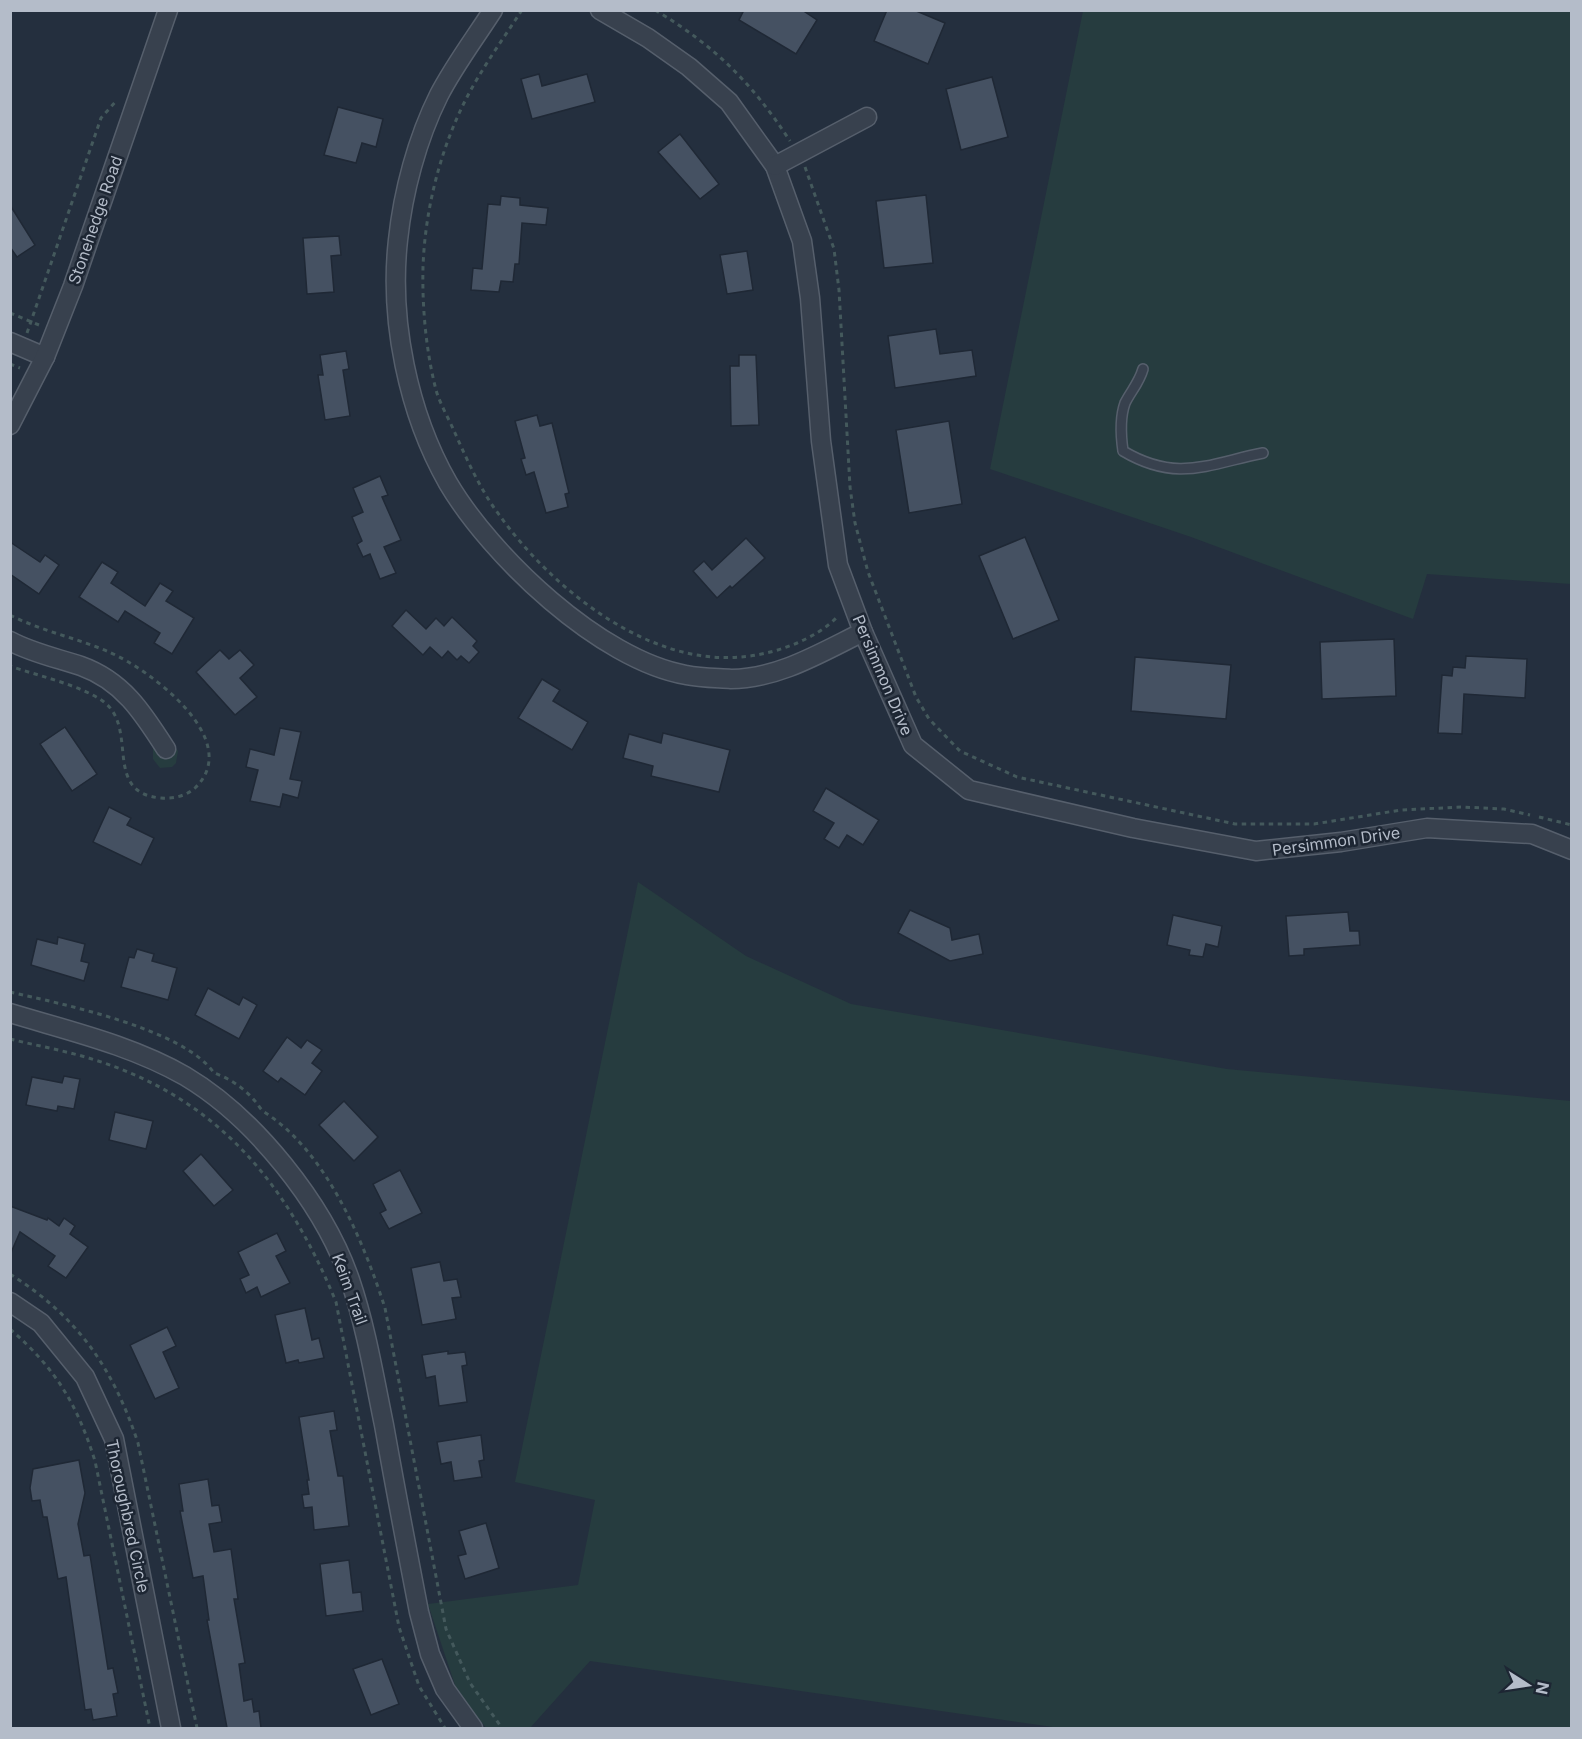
<svg xmlns="http://www.w3.org/2000/svg" width="1582" height="1739" font-family="Inter,sans-serif">
<rect width="100%" height="100%" fill="#242f3e"/>
<g fill="#263c3f">
<polygon points="1083,11 1571,11 1571,584 1427,574 1413,619 1191,537 990,469"/>
<polygon points="160,729 178,751 176,763 172,767 160,768 153,759 153,742"/>
<polygon points="638,882 746,956 851,1004 1227,1069 1571,1101 1571,1728 1060,1728 590,1661 530,1728 486,1728 457,1691 428,1604 578,1585 595,1500 515,1482"/>
</g>
<g fill="#455162" stroke="#1f2835" stroke-width="1.5">
<polygon points="744,10 802,10 817,20 796,54 739,20"/>
<polygon points="887,10 914,10 945,23 928,64 874,41"/>
<polygon points="539,74 542,86 587,74 595,102 532,119 521,79"/>
<polygon points="992,77 1008,137 961,150 946,89"/>
<polygon points="338,107 383,119 376,147 362,143 356,163 324,155"/>
<polygon points="680,134 719,184 700,199 658,152"/>
<polygon points="926,195 933,263 884,268 876,201"/>
<polygon points="501,196 520,198 520,205 548,208 546,225 522,223 519,264 515,264 513,282 501,281 499,292 471,290 473,268 482,269 488,204 500,205"/>
<polygon points="10,205 35,245 17,257 10,247"/>
<polygon points="339,236 341,255 331,256 334,292 307,294 303,238"/>
<polygon points="747,251 753,290 727,294 720,255"/>
<polygon points="936,329 940,354 972,350 976,376 895,388 888,336"/>
<polygon points="346,351 349,369 343,370 350,416 325,420 318,375 323,375 320,355"/>
<polygon points="739,355 756,355 759,425 731,426 730,366 739,366"/>
<polygon points="537,415 540,426 552,423 569,493 565,494 568,507 546,513 534,472 526,475 521,459 525,458 515,421"/>
<polygon points="949,421 962,504 909,513 896,430"/>
<polygon points="380,476 388,495 382,497 401,540 384,547 396,573 380,579 370,554 363,557 357,544 362,541 352,517 363,512 353,488"/>
<polygon points="1025,537 1059,620 1013,639 979,556"/>
<polygon points="746,538 765,558 732,588 730,586 717,598 693,571 704,561 712,570"/>
<polygon points="10,542 40,562 45,555 59,565 39,594 10,574"/>
<polygon points="102,562 118,572 111,583 145,606 160,583 173,591 166,601 194,618 172,654 154,643 160,633 125,611 118,622 79,597"/>
<polygon points="406,610 426,629 436,618 444,626 452,617 477,641 473,646 479,652 469,663 461,656 457,660 448,651 442,658 430,647 423,655 392,626"/>
<polygon points="1394,639 1396,696 1322,699 1320,642"/>
<polygon points="220,650 229,659 240,650 254,665 240,678 257,697 235,715 196,672"/>
<polygon points="1466,656 1527,659 1525,698 1464,694 1462,734 1438,733 1442,675 1452,676 1453,667 1465,668"/>
<polygon points="1135,657 1231,665 1226,719 1131,711"/>
<polygon points="542,679 560,690 553,701 588,722 572,750 518,718"/>
<polygon points="65,727 97,774 72,791 40,744"/>
<polygon points="280,728 301,732 290,779 302,781 298,798 283,794 280,807 250,801 258,770 246,767 250,749 274,755"/>
<polygon points="663,733 730,750 719,792 651,776 653,766 623,758 629,734 661,743"/>
<polygon points="826,788 879,820 863,845 847,835 839,848 824,839 834,823 813,811"/>
<polygon points="109,807 131,818 127,825 154,838 141,865 93,842"/>
<polygon points="910,910 950,928 952,940 979,934 983,954 950,961 898,933"/>
<polygon points="1348,912 1350,931 1359,931 1360,945 1304,949 1304,955 1289,956 1286,916"/>
<polygon points="1173,915 1222,926 1218,947 1206,944 1203,957 1189,955 1190,950 1167,945"/>
<polygon points="58,937 85,944 81,961 89,963 84,981 31,965 37,939 57,944"/>
<polygon points="137,949 154,954 152,961 177,968 168,1000 121,987 129,957 134,958"/>
<polygon points="208,988 239,1005 243,997 257,1005 239,1039 195,1015"/>
<polygon points="287,1037 301,1048 307,1040 322,1050 312,1063 322,1071 305,1095 281,1078 278,1082 263,1071"/>
<polygon points="64,1076 80,1079 74,1109 58,1106 57,1111 26,1105 32,1077 62,1083"/>
<polygon points="344,1101 378,1137 354,1161 319,1125"/>
<polygon points="115,1112 153,1121 146,1149 109,1140"/>
<polygon points="201,1154 233,1190 214,1206 183,1171"/>
<polygon points="400,1170 422,1213 389,1229 380,1213 386,1210 373,1184"/>
<polygon points="10,1206 47,1220 48,1218 59,1226 64,1218 75,1226 70,1234 88,1247 66,1278 48,1266 55,1256 20,1232 10,1255"/>
<polygon points="277,1233 286,1251 276,1256 290,1283 261,1297 257,1287 246,1293 240,1279 249,1275 238,1252"/>
<polygon points="440,1262 444,1281 457,1279 461,1297 452,1298 456,1319 422,1325 411,1268"/>
<polygon points="305,1308 312,1340 319,1338 324,1358 299,1363 298,1360 286,1363 275,1315"/>
<polygon points="167,1327 176,1346 163,1352 179,1388 155,1399 130,1345"/>
<polygon points="448,1351 448,1354 465,1352 467,1365 462,1366 467,1402 439,1406 435,1376 426,1378 422,1355"/>
<polygon points="334,1411 337,1430 330,1431 338,1476 343,1476 349,1526 314,1530 312,1507 304,1508 302,1495 309,1494 307,1480 309,1480 299,1417"/>
<polygon points="481,1435 484,1460 479,1461 482,1477 454,1481 451,1462 441,1464 437,1442"/>
<polygon points="79,1460 85,1493 78,1524 84,1556 90,1555 108,1669 113,1668 118,1693 113,1694 117,1716 93,1720 91,1709 85,1710 66,1577 58,1579 47,1517 43,1517 40,1500 32,1501 30,1488 33,1469"/>
<polygon points="208,1479 212,1506 219,1505 222,1522 209,1524 214,1552 231,1549 238,1599 234,1599 245,1663 239,1664 244,1701 252,1699 254,1712 259,1711 261,1728 227,1728 207,1620 209,1620 203,1576 193,1578 180,1511 183,1511 179,1484"/>
<polygon points="486,1523 499,1568 465,1579 458,1556 466,1554 459,1531"/>
<polygon points="349,1560 353,1593 361,1592 363,1611 326,1616 320,1564"/>
<polygon points="382,1659 399,1704 371,1715 353,1669"/>
</g>
<g fill="none" stroke-linecap="round" stroke-linejoin="round">
<g stroke="#565f6c" stroke-width="12">
<path id="service" d="M1143,369C1139,383 1131,391 1125,403C1120,417 1121,437 1123,451C1177,483 1208,464 1263,453"/>
</g>
<g stroke="#565f6c" stroke-width="21">
<g id="minor">
<path d="M493,10C475,38 454,66 439,95C417,139 403,192 398,240C389,320 408,413 448,483C491,556 600,660 686,675C700,678 717,678 731,679C778,679 822,652 863,632"/>
<polyline points="600,10 648,38 689,67 729,102 775,166 802,241 810,298 821,441 838,565 863,632 913,745 969,790 1133,828 1256,851 1341,842 1427,828 1532,834 1572,850"/>
<polyline points="775,166 867,117"/>
<polyline points="10,342 45,357"/>
<polyline points="10,425 45,357 73,286 168,10"/>
<path d="M10,641C32,653 57,658 81,666C123,681 143,713 166,749"/>
<path d="M10,1013C69,1031 131,1045 185,1076C254,1117 324,1204 350,1280C366,1327 374,1376 384,1425C395,1487 407,1550 419,1612L430,1654L445,1689L473,1728"/>
<polyline points="10,1302 41,1323 85,1377 114,1439 171,1728"/>
</g>
</g>
<g stroke="#44595c" stroke-width="3" stroke-dasharray="4.5 4.5" stroke-linecap="butt">
<path d="M522,10C503,39 482,68 466,99C440,150 425,210 423,267C422,307 426,351 436,390C440,404 449,419 455,433C468,462 481,491 500,516C552,588 646,665 740,657C772,655 816,640 838,616"/>
<path d="M655,10C715,46 752,83 790,141"/>
<polyline points="805,167 834,249 839,290 850,487 855,523 868,572 916,697 929,719 960,751 1017,777 1235,824 1314,824 1401,810 1462,807 1504,809 1530,815"/>
<polyline points="10,313 39,325"/>
<polyline points="27,333 101,118 117,100"/>
<polyline points="10,364 20,368"/>
<path d="M10,615C41,631 77,638 109,652C149,669 245,740 195,788C186,796 173,799 161,798C102,793 139,729 104,702C81,685 38,676 10,666"/>
<polyline points="1539,817 1572,825"/>
<path d="M10,992C62,1004 184,1029 214,1073C229,1078 244,1088 255,1101C258,1104 260,1109 264,1112C326,1151 363,1240 385,1308L446,1629L470,1683L502,1728"/>
<path d="M10,1039C38,1046 67,1051 95,1060C219,1099 288,1185 336,1302L399,1627L419,1686L445,1728"/>
<path d="M10,1274C78,1317 113,1368 138,1443L197,1728"/>
<path d="M10,1329C56,1369 77,1404 95,1461L150,1728"/>
</g>
<use href="#service" stroke="#38414e" stroke-width="9"/>
<use href="#minor" stroke="#38414e" stroke-width="18"/>
</g>
<g text-anchor="middle" stroke-width="5" stroke-linejoin="round" paint-order="stroke">
<g font-size="16" fill="#b4bcc9" stroke="#1d2633">
<text transform="translate(95 220) rotate(-71)" y="6">Stonehedge Road</text>
<text transform="translate(883 675) rotate(67)" y="6">Persimmon Drive</text>
<text transform="translate(1336 841) rotate(-8)" y="6">Persimmon Drive</text>
<text transform="translate(350 1289) rotate(70)" y="6">Keim Trail</text>
<text transform="translate(128 1516) rotate(78)" y="6">Thoroughbred Circle</text>
</g>
</g>
<rect width="1582" height="1739" fill="none" stroke="#b4bcc9" stroke-width="24"/>
<g transform="translate(1528 1685) rotate(102)" stroke="#1d2633" stroke-width="4.5" paint-order="stroke">
<path d="M0-4.5L10 22L0 15L-10 22Z" fill="#b4bcc9"/>
<text y="-9" font-size="16" font-weight="bold" text-anchor="middle" fill="#b4bcc9">N</text>
</g>
</svg>
